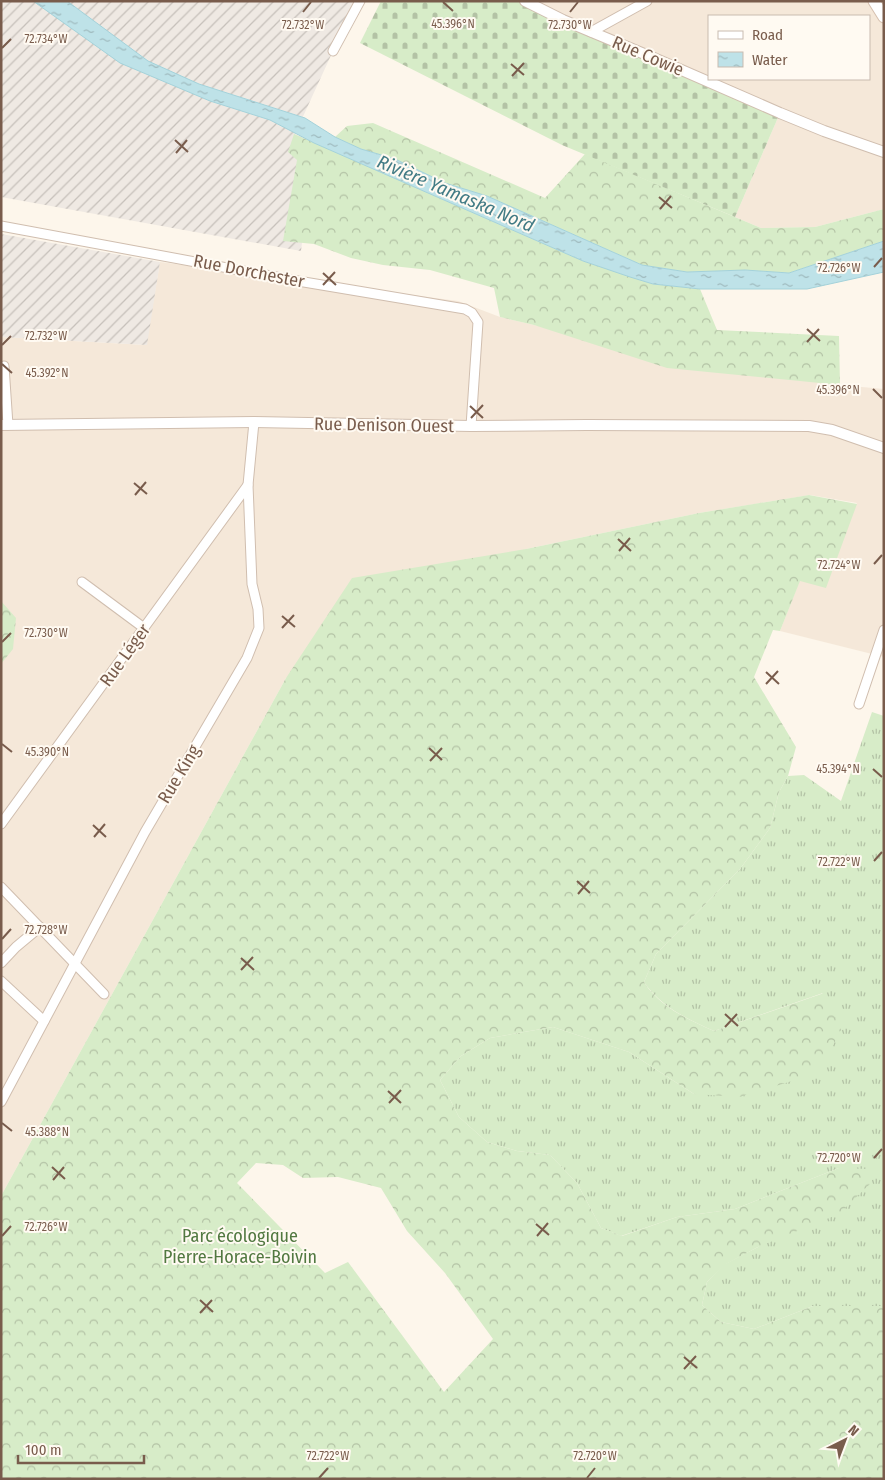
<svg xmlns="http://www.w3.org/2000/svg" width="885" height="1480" font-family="'Fira Sans Condensed',sans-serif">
<defs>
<pattern id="industrial-furrows" width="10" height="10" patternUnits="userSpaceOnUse" patternTransform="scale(1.25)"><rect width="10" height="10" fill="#efe9e3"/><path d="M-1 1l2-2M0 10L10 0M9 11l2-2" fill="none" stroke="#c6c0ba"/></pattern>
<pattern id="grass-tufts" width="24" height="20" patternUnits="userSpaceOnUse" patternTransform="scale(1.25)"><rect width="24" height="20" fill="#d7ecc8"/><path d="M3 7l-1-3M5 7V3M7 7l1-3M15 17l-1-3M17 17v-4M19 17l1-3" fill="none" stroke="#b3c2a5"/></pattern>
<pattern id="forest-crowns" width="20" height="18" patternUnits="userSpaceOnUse" patternTransform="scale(1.25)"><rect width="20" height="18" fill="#d7ecc8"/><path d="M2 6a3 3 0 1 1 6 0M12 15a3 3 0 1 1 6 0" fill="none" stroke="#b3c2a5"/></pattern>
<pattern id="cemetery-stones" width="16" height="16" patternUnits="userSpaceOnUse" patternTransform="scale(1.25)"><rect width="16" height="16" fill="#d7ecc8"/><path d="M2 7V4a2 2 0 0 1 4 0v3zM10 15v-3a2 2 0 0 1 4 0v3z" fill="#b3c2a5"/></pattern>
<pattern id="water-ripples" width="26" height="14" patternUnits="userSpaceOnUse" patternTransform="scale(1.25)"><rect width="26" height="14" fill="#bee2e8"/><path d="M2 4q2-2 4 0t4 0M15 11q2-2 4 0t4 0" fill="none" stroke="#9fbabe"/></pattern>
</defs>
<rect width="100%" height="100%" fill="#fdf6eb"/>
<g fill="#f5e8d9" fill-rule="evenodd">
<path d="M525,1H884V209L815,227L761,228L735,217L780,113ZM709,16H869V79H709Z"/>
<polygon points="160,262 458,301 500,317 534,325 840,385 884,389 884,657 780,631 800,580 857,503 810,495 699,513 526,549 286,678 1,1196 1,337 146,345"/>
</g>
<g fill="url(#industrial-furrows)">
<polygon points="1,1 360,1 333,51 295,134 314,143 301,251 1,197"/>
<polygon points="1,234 160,262 147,345 1,337"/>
</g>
<path fill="url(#grass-tufts)" d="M872,712L884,716V1306H813L754,1329L721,1322L702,1305L707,1282L725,1264L758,1247L839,1168L735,1209L677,1217L621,1236L601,1228L577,1183L550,1155L517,1151L487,1142L459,1117L440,1080L461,1056L490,1038L553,1027L629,1052L694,1094L823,993L714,1031C687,1019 661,1007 644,982L656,954L740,869L770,828L779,792L788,776L804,775L841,801Z"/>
<g fill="url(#forest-crowns)" fill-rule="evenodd">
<polygon points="373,123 545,198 585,154 761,228 815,227 884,209 884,241 789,273 745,270 687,272 642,265 487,196 445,183 395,159 361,149 335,137 347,126"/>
<polygon points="294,134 583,261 653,284 700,289 717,330 839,336 840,385 667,368 534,325 500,317 494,288 430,270 383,265 351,258 314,244 283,241 297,160 288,152"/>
<path d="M809,495L857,504L826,588L800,581L780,631L773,630L754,677L796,747L788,776L779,792L770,828L740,869L656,954L644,982C660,1007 687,1019 714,1031L824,993L841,1030L824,1063L789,1082L739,1097L694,1094L629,1052L553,1027L490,1038L461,1056L440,1080L459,1117L487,1142L517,1151L550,1155L577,1183L601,1228L622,1236L677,1217L735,1209L839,1168L869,1169L872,1182L839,1214L758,1247L726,1264L707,1282L702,1305L721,1322L754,1329L813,1306H884V1479H1V1196L286,678L352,578L526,549L699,513ZM256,1163L283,1165L303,1178L338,1177L381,1188L407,1231L445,1273L493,1339L444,1392L348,1262L325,1273L237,1183Z"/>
<polygon points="1,601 16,618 13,649 1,664"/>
</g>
<polygon fill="url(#cemetery-stones)" points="381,1 525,1 780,113 735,217 562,145 360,43"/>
<polygon fill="url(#water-ripples)" stroke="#a4d2da" points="33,1 67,1 148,61 199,84 305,118 335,137 361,149 395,159 445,183 487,196 642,265 687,272 745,270 789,273 884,241 884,272 807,289 700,289 653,284 630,277 583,261 314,143 270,120 210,101 120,63"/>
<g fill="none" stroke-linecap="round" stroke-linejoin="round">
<g stroke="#d0beaf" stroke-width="11">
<g id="minor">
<polyline points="591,32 647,1"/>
<polyline points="333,51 360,1"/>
<polyline points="1,226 298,281 465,309 472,313 478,322 471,426"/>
<polyline points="4,366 8,425"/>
<polyline points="82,582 144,628"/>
<polyline points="859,704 884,630"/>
<polyline points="1,824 248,485"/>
<polyline points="1,887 104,994"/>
<polyline points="1,963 16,947 40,927"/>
<polyline points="1,981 44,1021"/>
<polyline points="1,1102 145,832 247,658 259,628 258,609 252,584 248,485 254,422"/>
</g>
</g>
<g stroke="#d0beaf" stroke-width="12">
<g id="tertiary">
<polyline points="525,1 563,20 654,58 780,113 824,131 884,152"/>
<polyline points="1,425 254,422 471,426 587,425 809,426 832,430 884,448"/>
</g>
</g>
<g stroke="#d6c0af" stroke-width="13">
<polyline id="secondary" points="874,1 884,17"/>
</g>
<use href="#minor" stroke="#fff" stroke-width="9"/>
<use href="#tertiary" stroke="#fff" stroke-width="10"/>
<use href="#secondary" stroke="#fff" stroke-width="11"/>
</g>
<path fill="none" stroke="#795c4c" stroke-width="2" d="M443,2L453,11M303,12L311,2M570,12L578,2M2,48L11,39M511,64L524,75M512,76L524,63M175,140L188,152M176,153L187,140M659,197L672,208M660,209L671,196M874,267L882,258M323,273L336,285M323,285L335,272M807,329L820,341M807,342L819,329M2,345L11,336M2,364L12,373M873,389L882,398M470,406L483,418M471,418L483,405M134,483L147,494M135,495L146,482M618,539L631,551M619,551L630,538M874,564L882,555M282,616L295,627M282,628L294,615M2,642L11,633M766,672L779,684M766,684L778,671M2,744L12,752M429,748L442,760M430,761L442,748M873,769L882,777M93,825L106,837M94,837L105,824M874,861L882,852M577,881L590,893M578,894L589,881M2,939L11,929M241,958L254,970M241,970L253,957M725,1014L738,1026M725,1027L737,1014M388,1091L401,1103M389,1103L401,1090M2,1123L12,1131M874,1158L882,1149M52,1167L65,1179M53,1180L64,1167M536,1224L549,1235M2,1236L11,1226M537,1236L548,1223M200,1300L213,1312M200,1313L212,1300M684,1357L697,1368M684,1369L696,1356M319,1478L328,1468M587,1478L595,1468"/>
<g text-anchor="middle" stroke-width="4" stroke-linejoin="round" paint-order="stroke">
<g font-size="18" fill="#795c4c" stroke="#fffaf2">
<text transform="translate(648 56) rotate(23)" y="6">Rue Cowie</text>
<text transform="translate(249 271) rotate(11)" y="6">Rue Dorchester</text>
<text transform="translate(384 425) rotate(1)" y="6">Rue Denison Ouest</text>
<text transform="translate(125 655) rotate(-54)" y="6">Rue Léger</text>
<text transform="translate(179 774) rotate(-59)" y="6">Rue King</text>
</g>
<g font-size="18" fill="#527941" stroke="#fffaf2">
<text x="240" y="1242">Parc écologique<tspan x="240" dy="21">Pierre-Horace-Boivin</tspan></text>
</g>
<g font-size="19" font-style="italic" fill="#427b85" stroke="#fffaf2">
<text transform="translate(456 193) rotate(23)" y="7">Rivière Yamaska Nord</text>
</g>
</g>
<g font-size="12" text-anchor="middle" fill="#795c4c" stroke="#fffaf2" stroke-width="4" stroke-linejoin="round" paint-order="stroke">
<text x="453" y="28">45.396°N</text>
<text x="303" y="29">72.732°W</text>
<text x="570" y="29">72.730°W</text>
<text x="46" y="43">72.734°W</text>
<text x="839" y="272">72.726°W</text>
<text x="46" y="340">72.732°W</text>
<text x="47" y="377">45.392°N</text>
<text x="838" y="394">45.396°N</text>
<text x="839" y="569">72.724°W</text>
<text x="46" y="637">72.730°W</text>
<text x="47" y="756">45.390°N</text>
<text x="838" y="773">45.394°N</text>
<text x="839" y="866">72.722°W</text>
<text x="46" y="934">72.728°W</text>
<text x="47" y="1136">45.388°N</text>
<text x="839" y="1162">72.720°W</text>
<text x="46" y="1231">72.726°W</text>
<text x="328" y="1460">72.722°W</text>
<text x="595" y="1460">72.720°W</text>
</g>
<rect width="885" height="1480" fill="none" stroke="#795c4c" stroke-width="5"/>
<rect x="708" y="15" width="162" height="65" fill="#fffaf2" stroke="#c9bbb0"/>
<rect x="718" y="31" width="25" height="8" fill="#ffffff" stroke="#c9bbb0"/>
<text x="752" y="40" font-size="15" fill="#795c4c">Road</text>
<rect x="718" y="52" width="25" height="15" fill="url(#water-ripples)" stroke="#c9bbb0"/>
<text x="752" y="65" font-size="15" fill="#795c4c">Water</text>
<g transform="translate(845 1440) rotate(42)" stroke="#fffaf2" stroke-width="4" paint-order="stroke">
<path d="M0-4L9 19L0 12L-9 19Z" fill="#795c4c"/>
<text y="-8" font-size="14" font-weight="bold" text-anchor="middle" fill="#795c4c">N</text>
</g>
<path d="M18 1455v8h126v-8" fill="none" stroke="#795c4c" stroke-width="2.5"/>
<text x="25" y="1455" font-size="15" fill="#795c4c" stroke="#fffaf2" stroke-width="4" paint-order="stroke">100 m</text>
</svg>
